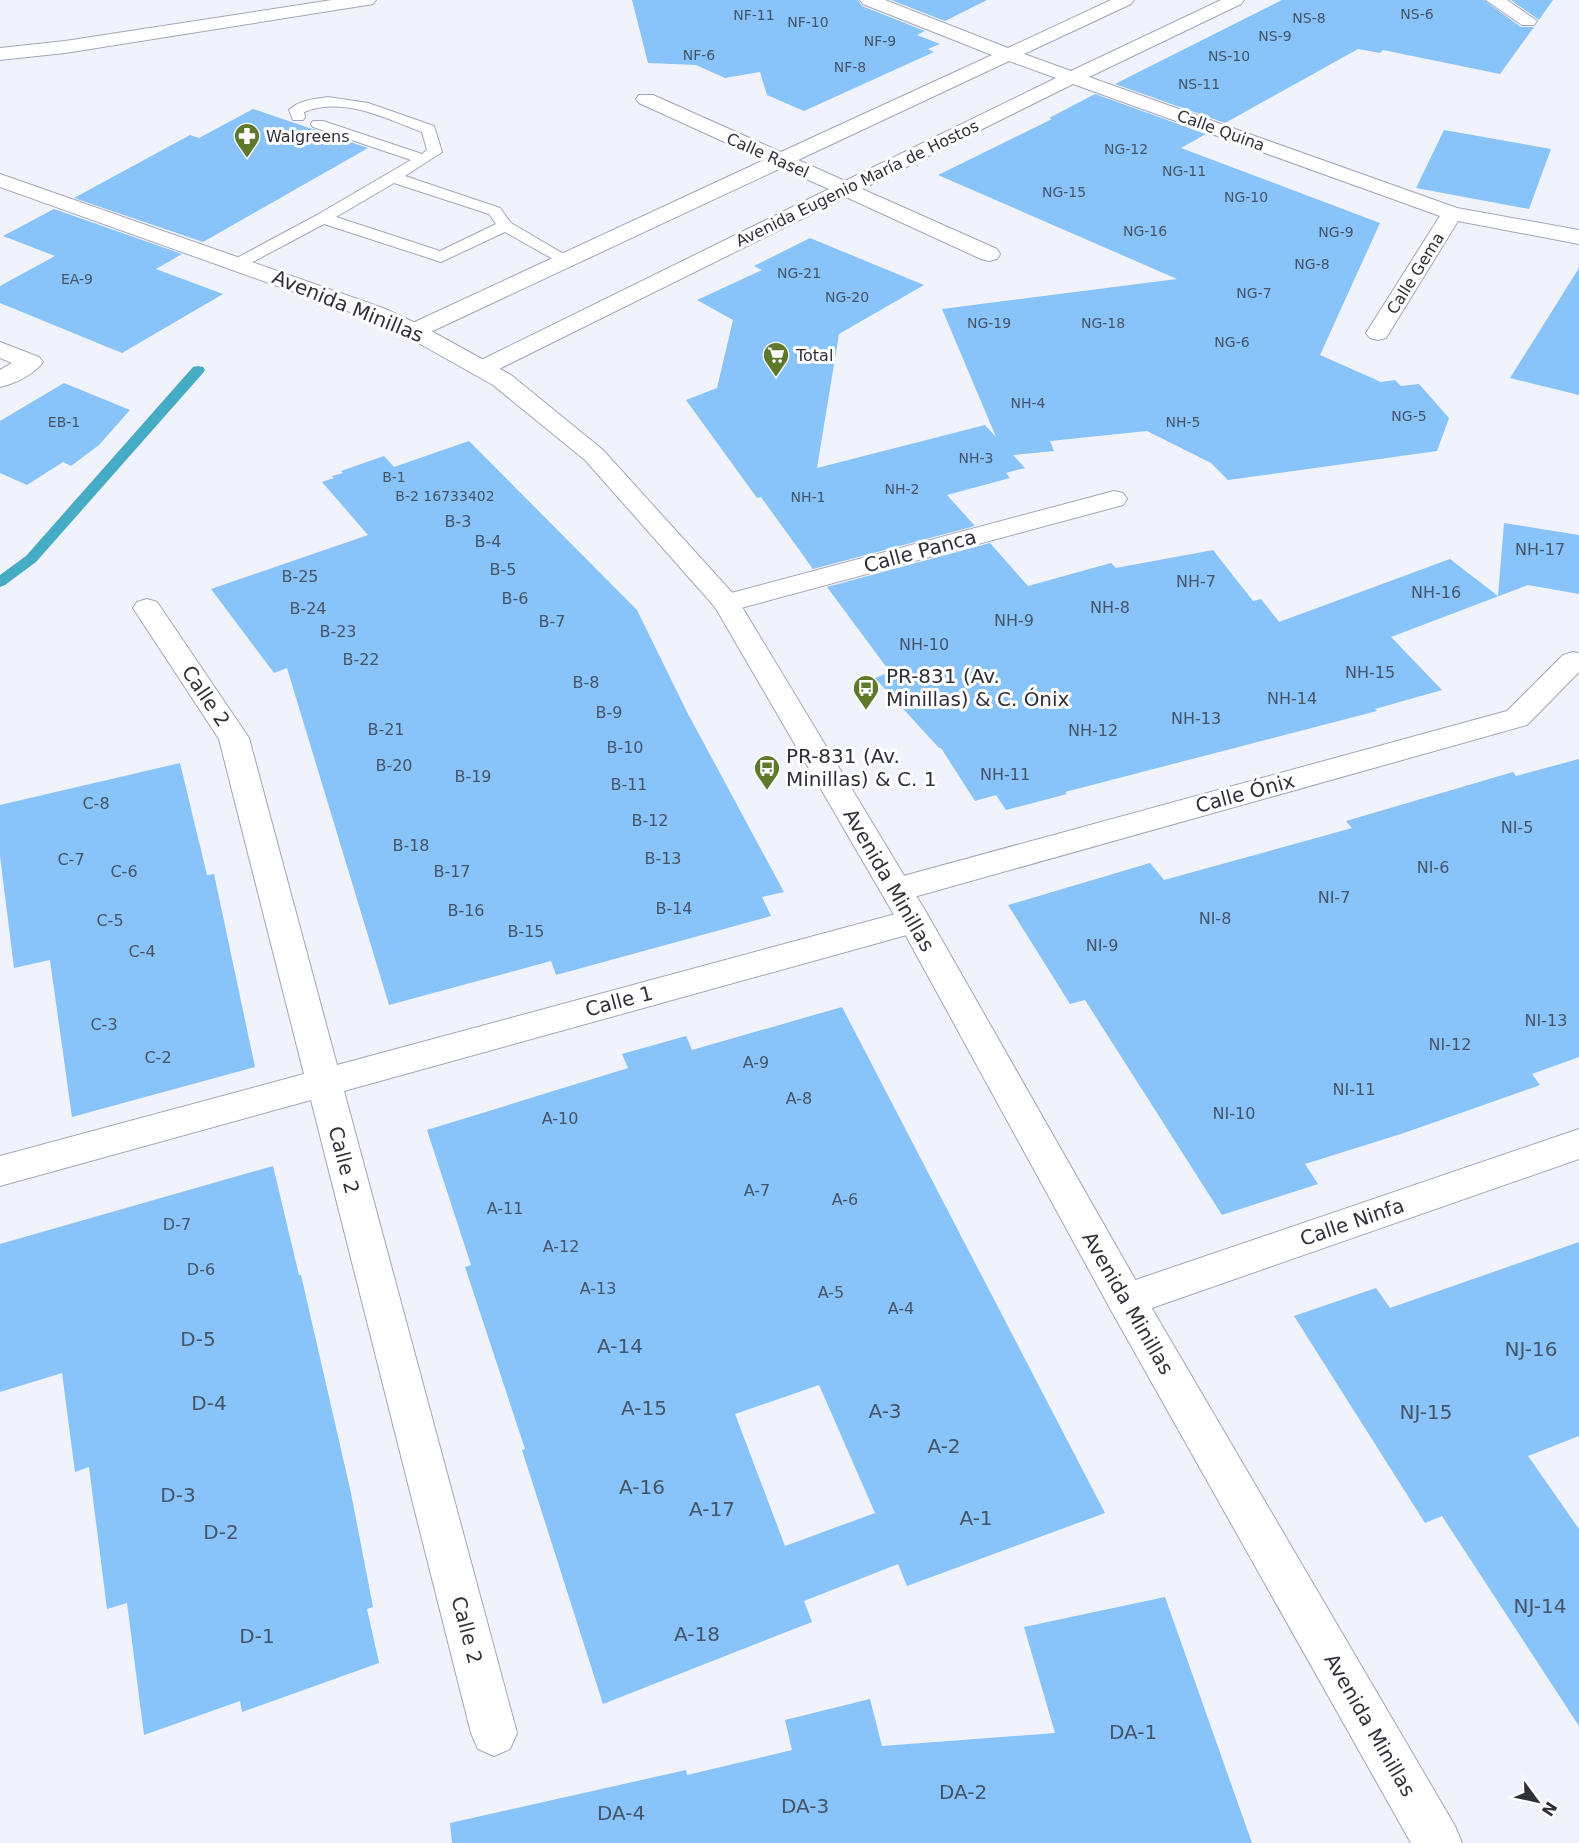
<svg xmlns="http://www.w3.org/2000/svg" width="1579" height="1843" font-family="'DejaVu Sans',sans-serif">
<rect width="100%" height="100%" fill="#f1f3fc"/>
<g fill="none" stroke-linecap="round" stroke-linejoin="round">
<polygon fill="#46abc4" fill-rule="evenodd" points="198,366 203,367 205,370 203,373 36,562 5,585 0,587 0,575 26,556 193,367"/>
</g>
<g fill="#88c3fa" fill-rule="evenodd">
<polygon points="632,0 858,0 862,6 925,31 917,35 940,44 928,49 934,52 804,111 767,95 760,72 725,78 696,65 648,63"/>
<polygon points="891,0 987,0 945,21"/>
<polygon points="1282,0 1484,0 1521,27 1534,27 1500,74 1383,50 1380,53 1358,49 1225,123 1115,84"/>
<polygon points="1511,0 1553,0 1539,20"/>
<polygon points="1095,94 1206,134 1181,148 1380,223 1320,355 1381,382 1395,380 1401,386 1419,384 1449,418 1437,451 1228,480 1211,463 1147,431 1050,441 1054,451 1013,455 1025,468 1006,473 1010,478 947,495 975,526 813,569 761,497 757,498 686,400 717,388 733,320 697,300 762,270 754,266 810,238 924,285 839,334 817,468 985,425 996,437 942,309 1177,279 938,175 1052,119 1049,118"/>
<polygon points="253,109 368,148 203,242 74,198 190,135 199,138"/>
<polygon points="1444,130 1551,149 1529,209 1416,188"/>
<polygon points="54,209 182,254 156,269 223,294 122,353 0,303 0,286 55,256 3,236"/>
<polygon points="1579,268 1579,395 1510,378"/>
<polygon points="64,383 130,410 99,445 71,466 63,462 27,485 0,473 0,421"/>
<polygon points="469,441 637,610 687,712 784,892 762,897 771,916 556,975 551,961 389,1005 287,668 274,673 211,589 368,535 322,482 334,478 332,476 343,473 341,471 384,456 394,467"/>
<polygon points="1504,523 1579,535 1579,594 1528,585 1391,637 1442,690 1375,709 1377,711 1065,792 1067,794 1006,810 996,795 975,801 941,748 939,748 875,678 890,672 827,587 990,543 1028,586 1111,563 1116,568 1213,550 1253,601 1261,599 1279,622 1450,559 1498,596"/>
<polygon points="1579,759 1579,1057 1532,1074 1540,1085 1404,1133 1305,1164 1318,1184 1222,1215 1085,1000 1070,1004 1008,905 1150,863 1164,880 1352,828 1346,821 1513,772 1516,776"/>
<polygon points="180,763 207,875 214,874 255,1067 72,1117 50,960 14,968 0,856 0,805"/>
<path d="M842,1007L1105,1513L907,1586L898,1564L804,1601L812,1622L603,1704L522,1450L525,1449L465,1267L471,1265L427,1130L628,1068L622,1054L686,1036L692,1050ZM819,1385L875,1513L785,1546L735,1414Z"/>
<polygon points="273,1166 299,1275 301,1275 351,1493 373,1607 367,1609 379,1663 242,1712 240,1701 144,1735 127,1603 107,1609 89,1467 75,1472 62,1373 0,1392 0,1244"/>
<polygon points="1579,1242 1579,1436 1528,1456 1579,1529 1579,1726 1442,1516 1425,1523 1294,1316 1376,1288 1390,1308"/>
<polygon points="1165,1597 1252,1843 452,1843 450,1823 686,1770 687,1775 792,1750 785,1720 870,1699 882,1746 1055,1733 1024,1627"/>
</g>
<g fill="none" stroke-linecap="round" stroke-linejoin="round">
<g stroke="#a2a6ba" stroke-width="2">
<path id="lane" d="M328,97L368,103L434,126L442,152L405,176L500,208L511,223L574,260L572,263H560L505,232L441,262L324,224L245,266H233L231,263L233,260L317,215L411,160L313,127L311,124L313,121H323L422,154L427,150L422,132C385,118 343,96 304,112L305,117L303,120H293L289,110C299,100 315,99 328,97ZM394,183L489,214L496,224L440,251L336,217Z"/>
</g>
<g stroke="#a2a6ba" stroke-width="2">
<g id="street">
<polygon points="332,0 376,0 373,4 367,5 65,53 0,60 0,48 65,41"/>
<path d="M860,0H885L1008,48L1111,0H1134L1131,4L1024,54L1071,71L1221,0H1244L1241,4L1089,77L1457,208L1579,230V244L1458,221L1386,338L1378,340L1370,338L1366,333L1440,216L1073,84L862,189L997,249L1000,254L997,259L989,261L981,259L846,197L489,374L481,376L473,374L469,369L473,364L829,189L781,168L422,336L414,338L406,336L402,331L406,326L764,160L639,103L636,99L639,95H653L781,152L992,55L863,4ZM1009,61L1056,78L845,181L798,160Z"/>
<polygon points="1486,0 1507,0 1537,21 1534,25 1522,25"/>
<path d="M0,342L39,357L43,362C35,374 14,384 0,387V370L12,363L0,358Z"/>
<polygon points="1114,491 1123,493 1127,499 1123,505 726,612 716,609 712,603 716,597"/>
<polygon points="147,599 157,602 249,738 337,1065 914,909 926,912 930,921 926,930 914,933 344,1091 517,1733 510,1749 494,1756 478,1749 471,1733 311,1100 0,1186 0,1156 304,1074 219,739 133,608 137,602"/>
<polygon points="1573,652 1579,653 1579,672 1527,725 896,902 885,898 880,890 885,882 896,878 1507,711 1563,655"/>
<polygon points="1579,1129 1579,1159 1126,1317 1112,1312 1106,1300 1112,1288"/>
</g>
</g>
<g stroke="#a2a6ba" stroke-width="2">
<polygon id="secondary" points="0,174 383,308 422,326 511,375 603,450 736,597 926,912 1140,1288 1455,1826 1462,1843 1411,1843 1112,1312 900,925 715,607 585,460 493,385 406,336 367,318 0,187"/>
</g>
<use href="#lane" fill="#fff" fill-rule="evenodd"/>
<use href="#street" fill="#fff" fill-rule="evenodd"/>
<use href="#secondary" fill="#fff" fill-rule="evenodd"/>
</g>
<defs>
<g id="pharmacy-pin" transform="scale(1.35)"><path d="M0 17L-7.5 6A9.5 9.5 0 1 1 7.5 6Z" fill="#5f792c" stroke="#fff"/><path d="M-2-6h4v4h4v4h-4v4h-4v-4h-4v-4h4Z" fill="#fff"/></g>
<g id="supermarket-pin" transform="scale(1.35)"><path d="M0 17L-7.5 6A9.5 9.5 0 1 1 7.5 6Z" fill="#5f792c" stroke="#fff"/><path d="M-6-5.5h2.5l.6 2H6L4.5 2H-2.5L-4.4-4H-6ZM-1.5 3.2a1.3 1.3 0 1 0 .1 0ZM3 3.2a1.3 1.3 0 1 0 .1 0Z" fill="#fff"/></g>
<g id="bus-pin" transform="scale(1.35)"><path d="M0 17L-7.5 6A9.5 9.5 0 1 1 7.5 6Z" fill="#5f792c" stroke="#fff"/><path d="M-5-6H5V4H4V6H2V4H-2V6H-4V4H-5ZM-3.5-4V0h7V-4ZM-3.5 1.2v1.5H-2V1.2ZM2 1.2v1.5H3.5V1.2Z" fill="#fff"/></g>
</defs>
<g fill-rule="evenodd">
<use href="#pharmacy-pin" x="247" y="136"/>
<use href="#supermarket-pin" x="776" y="355"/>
<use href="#bus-pin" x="866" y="688"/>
<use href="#bus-pin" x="767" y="768"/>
</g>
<g text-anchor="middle" stroke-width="6" stroke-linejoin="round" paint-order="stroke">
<g font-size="14" fill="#455569">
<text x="1417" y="19">NS-6</text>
<text x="754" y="20">NF-11</text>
<text x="1309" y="23">NS-8</text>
<text x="808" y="27">NF-10</text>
<text x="1275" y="41">NS-9</text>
<text x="880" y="46">NF-9</text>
<text x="699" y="60">NF-6</text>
<text x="1229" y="61">NS-10</text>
<text x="850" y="72">NF-8</text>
<text x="1199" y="89">NS-11</text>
<text x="1126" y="154">NG-12</text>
<text x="1184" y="176">NG-11</text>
<text x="1064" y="197">NG-15</text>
<text x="1246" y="202">NG-10</text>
<text x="1145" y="236">NG-16</text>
<text x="1336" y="237">NG-9</text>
<text x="1312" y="269">NG-8</text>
<text x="799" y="278">NG-21</text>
<text x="77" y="284">EA-9</text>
<text x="1254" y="298">NG-7</text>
<text x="847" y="302">NG-20</text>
<text x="989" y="328">NG-19</text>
<text x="1103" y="328">NG-18</text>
<text x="1232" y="347">NG-6</text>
<text x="1028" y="408">NH-4</text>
<text x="1409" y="421">NG-5</text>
<text x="64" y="427">EB-1</text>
<text x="1183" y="427">NH-5</text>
<text x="976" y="463">NH-3</text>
<text x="394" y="482">B-1</text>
<text x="902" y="494">NH-2</text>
<text x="445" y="501">B-2 16733402</text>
<text x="808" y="502">NH-1</text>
</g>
<g font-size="16" fill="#2f3039" stroke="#fff">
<text transform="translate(1221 130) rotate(20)" y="6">Calle Quina</text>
<text transform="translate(768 155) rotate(24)" y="6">Calle Rasel</text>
<text transform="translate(857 183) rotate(-26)" y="6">Avenida Eugenio María de Hostos</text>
<text transform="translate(1415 273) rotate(-58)" y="6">Calle Gema</text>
</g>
<g font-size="16" fill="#2f3039" stroke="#fff" text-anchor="start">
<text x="266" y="142">Walgreens</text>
<text x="796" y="361">Total</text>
</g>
<g font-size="16" fill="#455569">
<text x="458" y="527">B-3</text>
<text x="488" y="547">B-4</text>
<text x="1540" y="555">NH-17</text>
<text x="503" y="575">B-5</text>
<text x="300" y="582">B-25</text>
<text x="1196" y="587">NH-7</text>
<text x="1436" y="598">NH-16</text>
<text x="515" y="604">B-6</text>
<text x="1110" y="613">NH-8</text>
<text x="308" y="614">B-24</text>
<text x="1014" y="626">NH-9</text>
<text x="552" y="627">B-7</text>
<text x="338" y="637">B-23</text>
<text x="924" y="650">NH-10</text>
<text x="361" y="665">B-22</text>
<text x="1370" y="678">NH-15</text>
<text x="586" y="688">B-8</text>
<text x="1292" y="704">NH-14</text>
<text x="609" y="718">B-9</text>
<text x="1196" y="724">NH-13</text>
<text x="386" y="735">B-21</text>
<text x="1093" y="736">NH-12</text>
<text x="625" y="753">B-10</text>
<text x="394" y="771">B-20</text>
<text x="1005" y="780">NH-11</text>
<text x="473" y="782">B-19</text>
<text x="629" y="790">B-11</text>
<text x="96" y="809">C-8</text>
<text x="650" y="826">B-12</text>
<text x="1517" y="833">NI-5</text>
<text x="411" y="851">B-18</text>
<text x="663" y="864">B-13</text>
<text x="71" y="865">C-7</text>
<text x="1433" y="873">NI-6</text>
<text x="124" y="877">C-6</text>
<text x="452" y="877">B-17</text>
<text x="1334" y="903">NI-7</text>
<text x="674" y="914">B-14</text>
<text x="466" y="916">B-16</text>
<text x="1215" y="924">NI-8</text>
<text x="110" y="926">C-5</text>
<text x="526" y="937">B-15</text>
<text x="1102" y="951">NI-9</text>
<text x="142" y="957">C-4</text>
<text x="1546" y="1026">NI-13</text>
<text x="104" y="1030">C-3</text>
<text x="1450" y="1050">NI-12</text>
<text x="158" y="1063">C-2</text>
<text x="756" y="1068">A-9</text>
<text x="1354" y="1095">NI-11</text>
<text x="799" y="1104">A-8</text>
<text x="1234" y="1119">NI-10</text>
<text x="560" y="1124">A-10</text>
<text x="757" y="1196">A-7</text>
<text x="845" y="1205">A-6</text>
<text x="505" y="1214">A-11</text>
<text x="177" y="1230">D-7</text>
<text x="561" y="1252">A-12</text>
<text x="201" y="1275">D-6</text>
<text x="598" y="1294">A-13</text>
<text x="831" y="1298">A-5</text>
<text x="901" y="1314">A-4</text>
</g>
<g font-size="20" fill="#2f3039" stroke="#fff">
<text transform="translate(348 306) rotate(22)" y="7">Avenida Minillas</text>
<text transform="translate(920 551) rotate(-15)" y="7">Calle Panca</text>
<text transform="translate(206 696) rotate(56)" y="7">Calle 2</text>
<text transform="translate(1245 793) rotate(-15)" y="7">Calle Ónix</text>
<text transform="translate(889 880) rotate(60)" y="7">Avenida Minillas</text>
<text transform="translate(619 1001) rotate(-15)" y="7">Calle 1</text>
<text transform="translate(344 1160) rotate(75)" y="7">Calle 2</text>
<text transform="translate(1352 1222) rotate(-19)" y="7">Calle Ninfa</text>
<text transform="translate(1128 1303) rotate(60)" y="7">Avenida Minillas</text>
<text transform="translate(467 1630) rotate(75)" y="7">Calle 2</text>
<text transform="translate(1370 1725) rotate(60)" y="7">Avenida Minillas</text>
</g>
<g font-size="20" fill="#2f3039" stroke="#fff" text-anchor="start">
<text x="886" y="683">PR-831 (Av.<tspan x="886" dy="23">Minillas) &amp; C. Ónix</tspan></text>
<text x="786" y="763">PR-831 (Av.<tspan x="786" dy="23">Minillas) &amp; C. 1</tspan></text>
</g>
<g font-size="20" fill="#455569">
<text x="198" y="1346">D-5</text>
<text x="620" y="1353">A-14</text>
<text x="1531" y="1356">NJ-16</text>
<text x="209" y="1410">D-4</text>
<text x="644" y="1415">A-15</text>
<text x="885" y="1418">A-3</text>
<text x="1426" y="1419">NJ-15</text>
<text x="944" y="1453">A-2</text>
<text x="642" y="1494">A-16</text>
<text x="178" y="1502">D-3</text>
<text x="712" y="1516">A-17</text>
<text x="976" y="1525">A-1</text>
<text x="221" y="1539">D-2</text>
<text x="1540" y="1613">NJ-14</text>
<text x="697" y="1641">A-18</text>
<text x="257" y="1643">D-1</text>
<text x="1133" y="1739">DA-1</text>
<text x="963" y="1799">DA-2</text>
<text x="805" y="1813">DA-3</text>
<text x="621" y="1820">DA-4</text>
</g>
</g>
<g transform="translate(1537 1801) rotate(123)" stroke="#ffffff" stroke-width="4.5" paint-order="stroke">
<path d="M0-4.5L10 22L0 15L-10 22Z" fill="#2f3039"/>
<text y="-9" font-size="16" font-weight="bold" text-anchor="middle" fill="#2f3039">N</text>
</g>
</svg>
